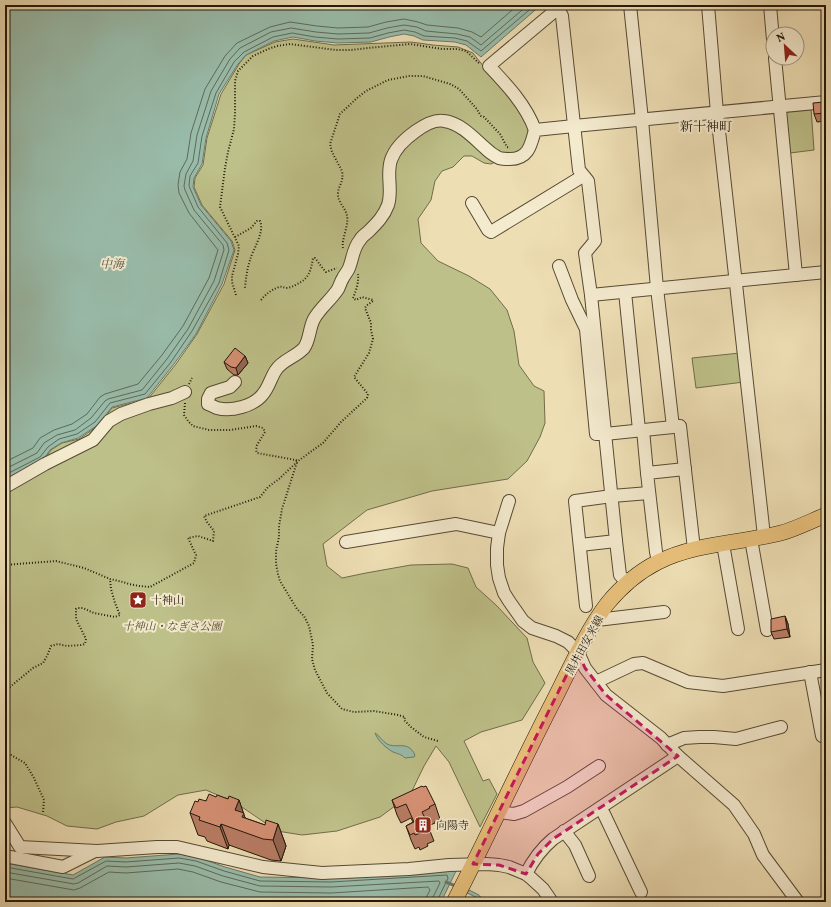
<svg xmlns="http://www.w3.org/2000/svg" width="831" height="907" font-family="Vollkorn,'Noto Serif JP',serif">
<rect width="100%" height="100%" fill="#eedeb4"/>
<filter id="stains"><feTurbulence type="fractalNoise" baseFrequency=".005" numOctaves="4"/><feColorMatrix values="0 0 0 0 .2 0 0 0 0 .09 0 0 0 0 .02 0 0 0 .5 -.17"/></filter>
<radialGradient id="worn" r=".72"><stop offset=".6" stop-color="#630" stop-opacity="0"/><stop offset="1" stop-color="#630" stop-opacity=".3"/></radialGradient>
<g fill="#bec089" stroke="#706c4a">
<polygon points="293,39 334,45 411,42 433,45 458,47 473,53 480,62 518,106 527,124 530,140 524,151 510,155 491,164 484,163 472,156 464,156 453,167 442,171 435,181 431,200 418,219 421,243 438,261 469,276 490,289 507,310 514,331 519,365 534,386 544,391 545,423 540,437 527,461 508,479 432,491 367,510 323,544 327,566 342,578 366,573 411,565 452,564 468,568 476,587 496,605 527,638 533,662 545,683 522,720 481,732 464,741 483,781 489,779 497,794 480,827 449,762 436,746 424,766 410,795 380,817 337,831 302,835 277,831 236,803 206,790 178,795 144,816 116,822 97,829 67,826 47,816 17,807 5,808 5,480 44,460 51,450 62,443 79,439 99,425 112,408 148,399 176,364 197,334 224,284 235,250 232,241 202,205 194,187 195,178 203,165 207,138 221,94 239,64 246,55 275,42"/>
<polygon points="811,108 814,150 790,153 785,112 787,110"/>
<polygon points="740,353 744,382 696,388 692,358"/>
</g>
<g fill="#99bcaa" stroke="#6a7a6a">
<polygon points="5,5 541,5 481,57 466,45 455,42 423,40 414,36 404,34 389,37 371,42 338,43 315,41 293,37 274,41 246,55 238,64 219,94 206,138 202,164 194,178 193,187 201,205 231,241 234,250 222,284 196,334 174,364 147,398 112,407 98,425 78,438 61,443 50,450 43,460 5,479"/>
<path d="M375,733C380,736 382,741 387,744C397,749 408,740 415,755L414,757L405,758C401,754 398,754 393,752C386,748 378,741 375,733Z"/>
<polygon points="179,854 197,857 225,867 260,877 331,878 456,871 441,902 5,902 5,863 73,875 105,857 126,858"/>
<polygon points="469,890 479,895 479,896 490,902 486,902 467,893"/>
</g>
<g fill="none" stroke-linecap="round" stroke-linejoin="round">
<g stroke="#5e6a5a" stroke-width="1">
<polyline points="5,462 33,448 40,438 54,430 72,424 87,414 100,397 105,394 138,384 162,355 183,326 209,278 218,250 189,213 179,193 178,185 180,172 187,159 191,133 205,89 225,56 237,43 270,27 290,22 317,26 338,28 368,27 386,22 404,19 418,22 427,25 458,28 472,32 481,37 518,5"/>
<polyline points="5,469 37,453 44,443 57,435 75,430 91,418 105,401 108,399 142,390 167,359 188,329 214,281 224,250 223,245 194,210 185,190 184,186 186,174 193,161 197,135 211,91 230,59 240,48 271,32 291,28 316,32 338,34 369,33 387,28 404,25 417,27 426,31 457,34 470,37 481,45 528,5"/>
<polyline points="5,475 40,457 48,447 59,439 77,434 95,422 110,403 145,394 171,362 192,331 219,283 229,250 227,243 198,207 189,186 190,176 198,163 202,136 216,93 234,62 244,52 273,37 292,33 315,37 338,39 370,38 388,33 404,30 415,32 424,36 455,38 467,41 481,51 535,5"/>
<polyline points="5,867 73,879 106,861 126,862 179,858 196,861 224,871 260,881 331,882 447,875 448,878 438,899 438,902"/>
<polyline points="5,872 74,884 78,883 107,866 126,867 179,863 195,866 223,876 260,886 331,887 439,881 440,883 433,897 433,902"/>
<polyline points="5,878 74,890 80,888 109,872 126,873 178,869 193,872 221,882 260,892 331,893 428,887 430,890 427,896 426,902"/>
</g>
<polyline stroke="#6a7a6a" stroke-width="3" points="446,882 458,887"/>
<g stroke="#564a34" stroke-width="14">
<g id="minor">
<polyline points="708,5 717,113 764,536"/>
<polyline points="770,5 773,40"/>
<polyline points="558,8 562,16 579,170 588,181 595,241 585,253 591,295 616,541 620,575 627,583"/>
<polyline points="775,58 796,275"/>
<path d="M535,130C526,105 507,85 489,66L562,5"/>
<polyline points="472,203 488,230 491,232 583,176"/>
<polyline points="559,266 572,300 586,329 596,434 605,434 673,427 657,288 642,120 630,5"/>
<polyline points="625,292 639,430"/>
<polyline points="591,295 826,272"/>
<path d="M235,382L230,387L211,393L208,399V404C211,405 214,407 217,408C231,412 254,406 263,394C269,387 271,377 276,370C282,360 296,357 304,348C310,340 309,328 314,319C320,308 331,300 338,289C340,285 341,281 343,278C345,274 348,271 349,268C353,258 353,248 360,240C362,236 366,234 369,231C377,223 384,216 388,205C393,190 386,175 391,160C395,148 406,138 416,131C423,126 435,119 444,121C460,123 473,137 484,147C488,151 493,155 499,158C502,159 507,159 510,159C529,159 531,144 535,130L574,126L826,102"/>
<polyline points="673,427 680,426 694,549"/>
<polyline points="643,430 647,473"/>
<polyline points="5,487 45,464 93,440 109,421 121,414 149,404 172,398 185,392"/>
<polyline points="499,533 509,501"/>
<polyline points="751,539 767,630"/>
<polyline points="346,542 456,524 499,533 497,548 497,565 499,578 504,593 509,601 523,621 532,628 556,636 568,642 578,652 585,668 606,695 661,738 678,756 734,805 754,834 763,855 798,902"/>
<polyline points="723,544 738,629"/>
<polyline points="580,545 616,541"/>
<polyline points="658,561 656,552 647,473 685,469"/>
<polyline points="586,606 575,501 612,496 649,493"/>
<polyline points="597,620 664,612"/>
<polyline points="810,672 822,736"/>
<polyline points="596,682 634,664 643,663 688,682 723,686 826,670"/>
<polyline points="667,745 684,738 699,737 714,737 736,739 781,727"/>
<polyline points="600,808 604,814 641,892"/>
<polyline points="499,812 514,814 524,811 567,787 599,766"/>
<polyline points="5,823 20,847 97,851 157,847 177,847 263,867 322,873 409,869 449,865 487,864 499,865 509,867 526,874 531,878 543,889 552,902"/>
<polyline points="564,831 575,845 589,876"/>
<polyline points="5,856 63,867 93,852"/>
<path d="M526,874C533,860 541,849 553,839L678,756"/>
</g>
</g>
<g stroke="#23180a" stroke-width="16">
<path id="major" d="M454,902C488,836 519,768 553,702C570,669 585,633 607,604C621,587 638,572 658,562C696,543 741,543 781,533C796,529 811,521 826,515"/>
</g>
<g stroke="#23180a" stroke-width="2" stroke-dasharray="1 2" stroke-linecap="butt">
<path d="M235,237L251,228L257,221H260C265,232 253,249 250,260C247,269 246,278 245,288"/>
<path d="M343,248C341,240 349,226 347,216C346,208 337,202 338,193C339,184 344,182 342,171L332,152L330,144L340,114L357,98L366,91L388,80L409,76H423L450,84L459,89L476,108L481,116L484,117L500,134L507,147L510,148"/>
<polyline points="236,295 232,282 232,276 238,254 239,246 220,207 225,168 228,152 234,129 235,113 235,81 238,71 253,56 268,49 277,46 290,44 336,50 351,50 368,48 410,44 442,49 457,49 466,51 479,63"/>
<path d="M261,300C266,294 271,290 279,287C282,286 284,288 288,288C291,287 294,286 297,284C309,279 311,270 313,258H315C319,263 322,268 326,272L337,268"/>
<polyline points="189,384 192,378"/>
<polyline points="185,403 184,415 188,421 193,426 209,430 230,430 256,426 263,428 265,432 257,445 256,450 257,453 296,460 297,462 282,509 279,526 279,537 276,551 276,564 278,574 280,581 297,609 304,616 309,626 313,645 312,659 315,670 327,693 342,709 354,712 374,711 398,715 405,717 404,720 411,727 424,737 438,741"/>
<path d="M5,565L56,561L84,568L110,579L123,582L129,584L139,586L150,587L194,563L196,555L188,538L198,536L213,541L214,531L207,522L204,516L260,497L268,487L279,479L298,461L323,443L341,422L367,398L368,394L354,377L369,353L373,339L371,330V323L365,308L366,306L373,301V300L362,297L356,300L353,298C356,291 359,282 358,274"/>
<polyline points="5,691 33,668 43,663 47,656 51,646 58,644 67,646 81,645 85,644 86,639 76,619 76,609 78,608 83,608 94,613 115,617 120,615 115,603 111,589 110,579"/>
<polyline points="5,753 11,755 25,763 34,778 44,800 43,812"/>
</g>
<use href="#minor" stroke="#f4eace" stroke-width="12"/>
<use href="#major" stroke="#e7bf7a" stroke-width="15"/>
</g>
<g fill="#b97d65" stroke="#23180a">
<polygon points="826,101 826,121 817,122 814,114 824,102"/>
<polygon points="245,356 248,363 238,375 234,375 227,369 224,362"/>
<polygon points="785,616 788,624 790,637 774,639 771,632"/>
<polygon points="216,797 239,800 245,818 265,825 278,824 286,846 281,861 271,860 229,845 228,849 207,841 205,837 198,835 190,813 198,802 206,801"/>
<polygon points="392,800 435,804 440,819 435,821 435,823 428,826 434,841 427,844 428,846 420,850 419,847 415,849 411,840 406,826 413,822 411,818 401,823 397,815"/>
</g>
<g fill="#966652" stroke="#23180a">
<polygon points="245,356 248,363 238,375 236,368"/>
<polygon points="785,616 788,624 790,637 787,629"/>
<polygon points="239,800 251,835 235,810"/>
<polygon points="221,824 229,845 228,849 220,827"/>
<polygon points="278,824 286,846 281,861 273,840"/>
</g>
<g fill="#d79175" stroke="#23180a">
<polygon points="826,101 826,113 814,114 813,103 824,102"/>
<polygon points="235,348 245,356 236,368 231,367 224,362"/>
<polygon points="785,616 787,629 771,632 771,619"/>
<polygon points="422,786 423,787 426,786 435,804 429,807 430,808 422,812 429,826 422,830 423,832 415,835 414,833 410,835 406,826 414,822 406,804 396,808 392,800"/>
<polygon points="209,794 216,797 217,795 228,799 229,796 239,800 235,810 244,813 242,817 265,825 266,820 278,824 273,840 263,839 221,824 220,827 199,820 200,817 190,813 195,801 198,802 199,799 206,801"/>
</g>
<path fill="#c2185b" fill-opacity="0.2" stroke="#c2185b" stroke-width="3" stroke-dasharray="8 5" stroke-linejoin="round" d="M578,652L585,668L606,695L678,756L553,839L538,854L526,874L499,865L473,864Z"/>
<defs>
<g id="sight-square" transform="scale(0.9)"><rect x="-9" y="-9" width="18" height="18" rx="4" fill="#8f2418" stroke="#f4eace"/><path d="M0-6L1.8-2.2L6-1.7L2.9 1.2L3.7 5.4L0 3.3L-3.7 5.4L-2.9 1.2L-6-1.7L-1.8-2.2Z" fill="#fff"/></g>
<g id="building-square" transform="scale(0.9)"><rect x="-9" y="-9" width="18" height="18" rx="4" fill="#8f2418" stroke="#f4eace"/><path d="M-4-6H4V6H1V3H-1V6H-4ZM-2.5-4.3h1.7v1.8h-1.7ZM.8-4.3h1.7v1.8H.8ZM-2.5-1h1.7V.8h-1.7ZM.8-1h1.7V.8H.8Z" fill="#fff"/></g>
</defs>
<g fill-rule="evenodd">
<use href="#sight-square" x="138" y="600"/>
<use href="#building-square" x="423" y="825"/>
</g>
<g text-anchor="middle" stroke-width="4" stroke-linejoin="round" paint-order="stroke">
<g font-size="11" fill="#23180a" stroke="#f4eace" text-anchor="start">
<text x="151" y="604">十神山</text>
<text x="436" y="829">向陽寺</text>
</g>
<g font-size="11" font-style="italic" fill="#524a30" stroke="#f4eace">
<text x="172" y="630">十神山・なぎさ公園</text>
</g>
<g font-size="11" fill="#23180a" stroke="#f4eace">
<text transform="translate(584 645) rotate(-61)" y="4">黒井田安来線</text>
</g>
<g font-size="12" font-style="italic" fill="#4c5142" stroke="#f4eace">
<text x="112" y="268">中海</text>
</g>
<g font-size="13" fill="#23180a" stroke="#f4eace">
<text x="706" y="131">新十神町</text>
</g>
</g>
<rect width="831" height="907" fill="none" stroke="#eedeb4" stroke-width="20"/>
<rect x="6" y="6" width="819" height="895" fill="none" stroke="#23180a" stroke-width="2"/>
<rect x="10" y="10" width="811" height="887" fill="none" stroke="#23180a"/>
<g transform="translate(785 46) rotate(334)"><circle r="19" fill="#f4eace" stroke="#a09680"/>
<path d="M0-3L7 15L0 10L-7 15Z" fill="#8f2418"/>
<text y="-6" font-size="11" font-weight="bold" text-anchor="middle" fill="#23180a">N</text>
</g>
<rect width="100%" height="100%" filter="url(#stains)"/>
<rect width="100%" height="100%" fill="url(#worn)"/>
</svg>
